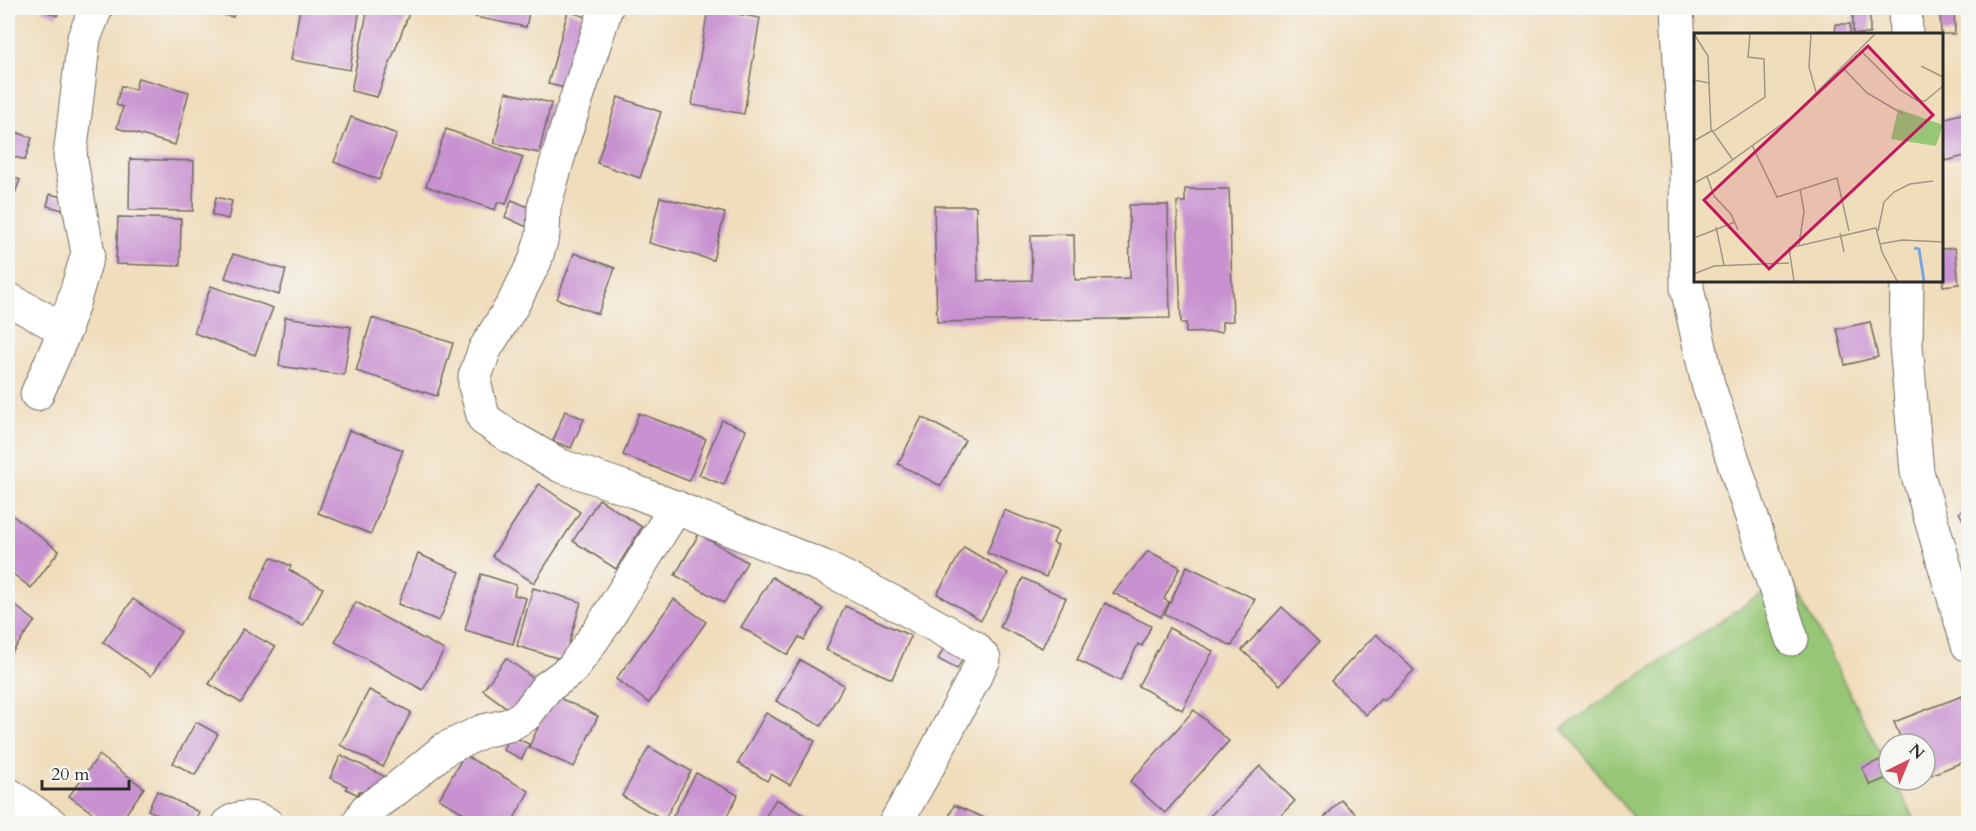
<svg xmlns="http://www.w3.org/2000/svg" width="1976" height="831" font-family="Cardo,serif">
<rect width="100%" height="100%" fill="#f6f6f2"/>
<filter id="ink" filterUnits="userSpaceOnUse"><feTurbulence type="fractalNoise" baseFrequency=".0167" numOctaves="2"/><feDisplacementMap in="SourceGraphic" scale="12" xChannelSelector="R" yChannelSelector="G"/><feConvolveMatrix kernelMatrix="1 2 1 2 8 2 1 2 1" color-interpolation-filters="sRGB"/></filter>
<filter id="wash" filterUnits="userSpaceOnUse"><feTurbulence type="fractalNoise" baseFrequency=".008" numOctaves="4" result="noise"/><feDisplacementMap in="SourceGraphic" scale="24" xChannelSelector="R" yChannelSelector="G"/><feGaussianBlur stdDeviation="1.35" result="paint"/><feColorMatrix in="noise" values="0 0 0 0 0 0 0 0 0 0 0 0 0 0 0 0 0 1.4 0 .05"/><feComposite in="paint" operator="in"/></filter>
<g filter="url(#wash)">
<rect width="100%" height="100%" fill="#f0ddbc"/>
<polygon fill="#97c776" stroke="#617950" stroke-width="1.5" points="1789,575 1889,770 1889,780 1894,780 1917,823 1637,823 1562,728"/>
<g id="blocks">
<g fill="#c892d0">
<polygon points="38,8 60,8 57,16"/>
<polygon points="194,8 235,8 233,17"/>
<polygon points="300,8 360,8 350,70 291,60"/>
<polygon points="368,8 411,8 377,97 351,91"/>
<polygon points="477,8 530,8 526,27 475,17"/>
<polygon points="708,9 760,18 744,114 692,105"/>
<polygon points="1940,10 1954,10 1955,34 1941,34"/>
<polygon points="568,11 589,18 569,89 548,84"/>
<polygon points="1870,13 1870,34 1853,34 1853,14"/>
<polygon points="1836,24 1850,24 1850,34 1835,34"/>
<polygon points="138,78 189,92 175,145 117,128 123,107 116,105 121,86 135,90"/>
<polygon points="506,92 551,103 539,153 494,143"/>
<polygon points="618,97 661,112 640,178 597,163"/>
<polygon points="1968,112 1968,155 1946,161 1942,143 1942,119"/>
<polygon points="351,117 397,134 379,180 334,162"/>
<polygon points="8,129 32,138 25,160 8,155"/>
<polygon points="446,129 523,157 506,204 498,202 495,210 426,186"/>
<polygon points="130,159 194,161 193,211 129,210"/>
<polygon points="8,175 20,180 8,211"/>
<polygon points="1185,189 1229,189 1233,321 1222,322 1222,332 1186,333 1186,323 1181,323 1177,202 1185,202"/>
<polygon points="50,194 66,198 63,210 47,206"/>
<polygon points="216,197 232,201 228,219 212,215"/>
<polygon points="660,197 725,213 713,260 649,243"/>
<polygon points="512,200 535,210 527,227 505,217"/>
<polygon points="1129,205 1168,205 1170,318 937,322 934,206 976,206 978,281 1032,280 1031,235 1074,234 1075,280 1130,278"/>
<polygon points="118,217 181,219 180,266 116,264"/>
<polygon points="1955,248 1959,284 1943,286 1942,249"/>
<polygon points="574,253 615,268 598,314 557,299"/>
<polygon points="233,254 286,270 279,295 225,278"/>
<polygon points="211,286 273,308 255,355 194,333"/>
<polygon points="285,317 351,327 344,375 279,366"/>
<polygon points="372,318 453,343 437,396 356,371"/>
<polygon points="1870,322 1878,357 1845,365 1837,329"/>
<polygon points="565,411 584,419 571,448 553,441"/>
<polygon points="639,413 706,439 689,481 623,455"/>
<polygon points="922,417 965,440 941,486 898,464"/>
<polygon points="722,420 746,430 724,485 699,475"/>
<polygon points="349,430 403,450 371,534 318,513"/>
<polygon points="539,484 580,512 534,583 492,556"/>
<polygon points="599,499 642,527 616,569 573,541"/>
<polygon points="1968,507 1968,530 1959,512"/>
<polygon points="1004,510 1058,531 1053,543 1058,545 1046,577 987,553"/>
<polygon points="8,512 59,551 31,588 8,570"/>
<polygon points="699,534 747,562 724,603 675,575"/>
<polygon points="964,547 1008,573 981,620 937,594"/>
<polygon points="1148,551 1180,567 1164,599 1169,602 1161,617 1113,593"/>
<polygon points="418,554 460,572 439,621 398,604"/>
<polygon points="271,557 291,566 289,570 323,588 303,626 250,599"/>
<polygon points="1187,566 1255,599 1232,646 1165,614"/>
<polygon points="481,574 516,585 514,595 526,598 513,644 465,630"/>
<polygon points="772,577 823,609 804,640 799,637 788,655 741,627"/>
<polygon points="1023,578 1066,598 1042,648 1000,627"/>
<polygon points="533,588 581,602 564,660 517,646"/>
<polygon points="133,599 181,632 151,676 103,642"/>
<polygon points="674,599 706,622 649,703 616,679"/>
<polygon points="8,600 35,621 8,658"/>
<polygon points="356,602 444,650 423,690 335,642"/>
<polygon points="1105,603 1151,626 1142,646 1138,644 1120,681 1077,660"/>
<polygon points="845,606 911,636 892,679 826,650"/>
<polygon points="1282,607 1319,642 1280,685 1242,650"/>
<polygon points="1169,628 1213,651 1182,710 1138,686"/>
<polygon points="243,629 275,647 241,703 209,684"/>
<polygon points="1376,634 1414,670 1384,701 1381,699 1366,715 1331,681"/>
<polygon points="947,642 966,652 957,669 938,659"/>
<polygon points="506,658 541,684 518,716 483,690"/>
<polygon points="800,660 844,685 821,726 776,701"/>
<polygon points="369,690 411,712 383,767 340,745"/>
<polygon points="553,695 598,716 574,767 529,747"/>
<polygon points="1962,696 1968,714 1968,760 1928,776 1925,770 1925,744 1903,744 1894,722"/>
<polygon points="1194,710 1229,741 1165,813 1130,782"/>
<polygon points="766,713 815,741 790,785 771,774 767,781 738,763"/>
<polygon points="196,722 218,734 195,775 173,763"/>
<polygon points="510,735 529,744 522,759 503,750"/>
<polygon points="649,747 691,771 664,820 622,796"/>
<polygon points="99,755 144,788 119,824 108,824 69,796"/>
<polygon points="341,755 388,778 377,800 359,791 358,795 346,789 347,786 330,778"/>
<polygon points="464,755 529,791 511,824 483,824 439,799"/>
<polygon points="1880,760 1887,778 1870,785 1862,768"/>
<polygon points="1260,766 1295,801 1272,824 1202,824"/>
<polygon points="696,773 738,795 723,824 669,824"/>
<polygon points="157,791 199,812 193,824 176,824 148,810"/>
<polygon points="776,799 818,824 761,824"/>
<polygon points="1341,800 1364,822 1362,824 1318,824"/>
<polygon points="954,805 999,824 946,824"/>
</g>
</g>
</g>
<g filter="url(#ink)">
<use href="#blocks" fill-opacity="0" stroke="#70695e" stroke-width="1.5"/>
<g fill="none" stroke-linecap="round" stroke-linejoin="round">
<g stroke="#70695e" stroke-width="35">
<g id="minor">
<polyline points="606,8 564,137 544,207 543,234 535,261 513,304 485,349 475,376 475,386 484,419 509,436 561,466 629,489 822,566 904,608 974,647 984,659 931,761 895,824"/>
<polyline points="1677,8 1686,167 1687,288 1708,384 1792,639"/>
<polyline points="1905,8 1906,34"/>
<polyline points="1907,280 1906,345 1917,472 1968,645"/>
<polyline points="8,299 65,330"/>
<polyline points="37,394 65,330 88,253 70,156 84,38 96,8"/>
<polyline points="8,794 51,824"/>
<path d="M228,824C240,815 255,817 267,824"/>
<polyline points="358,824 366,810 395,790 445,749 483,731 509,725 526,715 546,688 572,669 603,625 676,507"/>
</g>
</g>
<use href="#minor" stroke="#fff" stroke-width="33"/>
</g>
</g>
<g transform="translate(1694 33)">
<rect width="249" height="249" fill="#f0ddbc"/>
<path d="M204,76L249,92L242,113L197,106Z" fill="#97c776"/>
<path fill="none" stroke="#78a6e1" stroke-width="3" d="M220,215L225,216L230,248"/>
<path fill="none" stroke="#a19682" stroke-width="1.5" d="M0,1L14,23L15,50M117,1L115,34L122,59M167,18L206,57L224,68H231L249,53M227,33L249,44M149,35L173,60L209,81M0,47L15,50L17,96L39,127M20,98L71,64L70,26L54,24L56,1M0,108L19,97M58,112L83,164L143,145L155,198M13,143L20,163L37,181L44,197M0,150L23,138L98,84L181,1M22,194L30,232M184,198L190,169L200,159L216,151L239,148M146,200L150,219M0,205L41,189M186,211L208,207L249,209M105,212L110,178L106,156M0,241L20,233L95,230M100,248L95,215L182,195L188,219L203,248"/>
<path fill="#c2185b" fill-opacity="0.15" stroke="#c2185b" stroke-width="3" d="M174,13L239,82L75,236L10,167Z"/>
<rect width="249" height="249" fill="none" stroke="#2b2b2b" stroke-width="3"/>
</g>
<rect width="1976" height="831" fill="none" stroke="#f6f6f2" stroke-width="30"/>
<g transform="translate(1907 762) rotate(43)"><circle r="28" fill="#f6f6f2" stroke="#a5a5a2" stroke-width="1.5"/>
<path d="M0-4.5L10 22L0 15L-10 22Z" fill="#d1495b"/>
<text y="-9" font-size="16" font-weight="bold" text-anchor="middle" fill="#2b2b2b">N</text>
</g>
<path d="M42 780v9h87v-9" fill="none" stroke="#2b2b2b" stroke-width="3"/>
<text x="51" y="780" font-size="18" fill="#2b2b2b" stroke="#f6f6f2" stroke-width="4.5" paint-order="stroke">20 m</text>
</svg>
